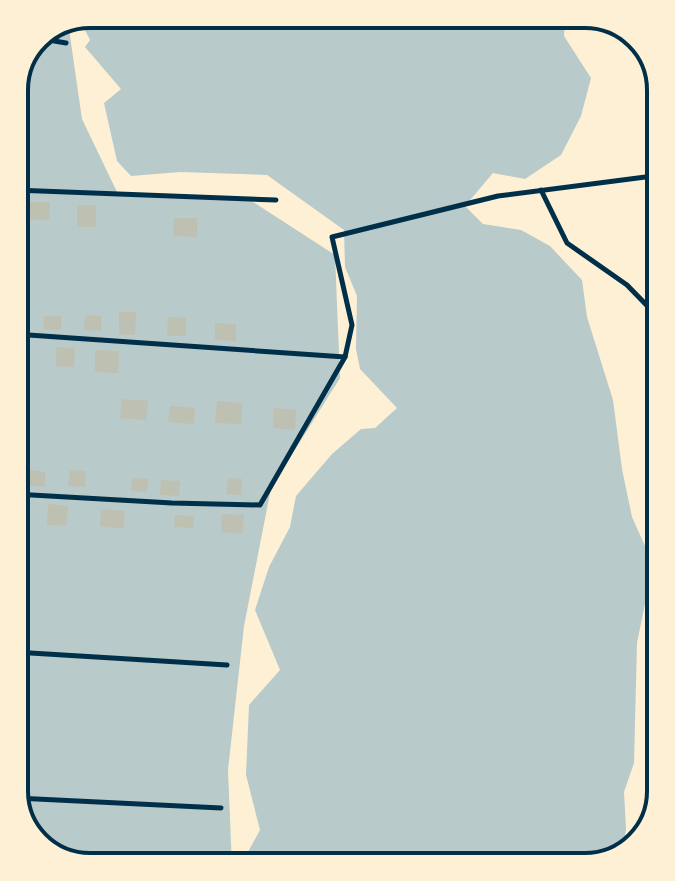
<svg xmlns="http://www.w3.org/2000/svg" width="675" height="881" font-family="Mulish,sans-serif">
<rect width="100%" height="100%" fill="#fdf0d5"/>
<g fill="#b9caca">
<polygon points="90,14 565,14 564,36 591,78 581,116 561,155 525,179 493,173 465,206 483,224 521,230 550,246 582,280 587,317 613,400 622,469 632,517 649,555 647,594 637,643 634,763 624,792 626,829 622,856 586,867 243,867 242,863 260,830 246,775 249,705 280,670 255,610 269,567 290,527 296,496 332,454 361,429 375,428 397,408 360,369 356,349 357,296 345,267 344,230 267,175 180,172 131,176 117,161 104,103 121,89 85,47 90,40 79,18"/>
<polygon points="68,22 82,119 117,192 250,200 335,255 340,378 271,488 244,626 228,770 232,867 85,867 27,833 14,792 14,84 40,33"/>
</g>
<g fill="#bec0b2">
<polygon points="23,202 50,202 49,220 22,219"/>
<rect x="77" y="205" width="19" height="22"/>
<polygon points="174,218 197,218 197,237 173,236"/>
<polygon points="119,312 136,312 135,335 119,334"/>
<polygon points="85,315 101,316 101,331 84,330"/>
<polygon points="44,316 61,316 61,330 43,329"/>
<polygon points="168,317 186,318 186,336 167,336"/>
<polygon points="215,323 236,324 236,341 215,340"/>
<polygon points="56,347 75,348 74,367 56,366"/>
<polygon points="14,348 29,349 29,368 14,367"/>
<polygon points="95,350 119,351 118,373 95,372"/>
<polygon points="122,399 148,401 146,420 120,418"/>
<polygon points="217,401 242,403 241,424 215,423"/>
<polygon points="170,406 195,408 194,424 168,422"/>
<polygon points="274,408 296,410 295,430 273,428"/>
<polygon points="28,470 45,472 45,487 27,485"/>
<polygon points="70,470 86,471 85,487 68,486"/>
<polygon points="132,478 148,479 147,492 131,491"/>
<polygon points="228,478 242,479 241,495 226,494"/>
<polygon points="161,480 180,481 179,496 160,495"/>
<polygon points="48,504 68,506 66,526 47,525"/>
<polygon points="101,509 125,511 124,528 100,527"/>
<polygon points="222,514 244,515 242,534 221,532"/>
<polygon points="175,515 194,516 193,528 174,527"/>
</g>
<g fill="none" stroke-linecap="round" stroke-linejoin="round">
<g stroke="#003049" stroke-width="5">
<polyline points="37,38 66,43"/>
<polyline points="14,190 276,200"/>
<polyline points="541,190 567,243 627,285 661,320"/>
<polyline points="14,334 345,357 352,325 332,237 498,196 661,175"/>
<polyline points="14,494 172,503 260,505 345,357"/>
<polyline points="14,652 227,665"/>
<polyline points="16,798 221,808"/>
</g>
<polyline stroke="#003049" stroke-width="14" points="654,804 661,763"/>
</g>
<path d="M0 0H675V881H0ZM90 28H585A62 62 0 0 1 647 90V791A62 62 0 0 1 585 853H90A62 62 0 0 1 28 791V90A62 62 0 0 1 90 28Z" fill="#fdf0d5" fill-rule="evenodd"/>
<path fill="none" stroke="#003049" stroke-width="4" d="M90 28H585A62 62 0 0 1 647 90V791A62 62 0 0 1 585 853H90A62 62 0 0 1 28 791V90A62 62 0 0 1 90 28Z"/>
</svg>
